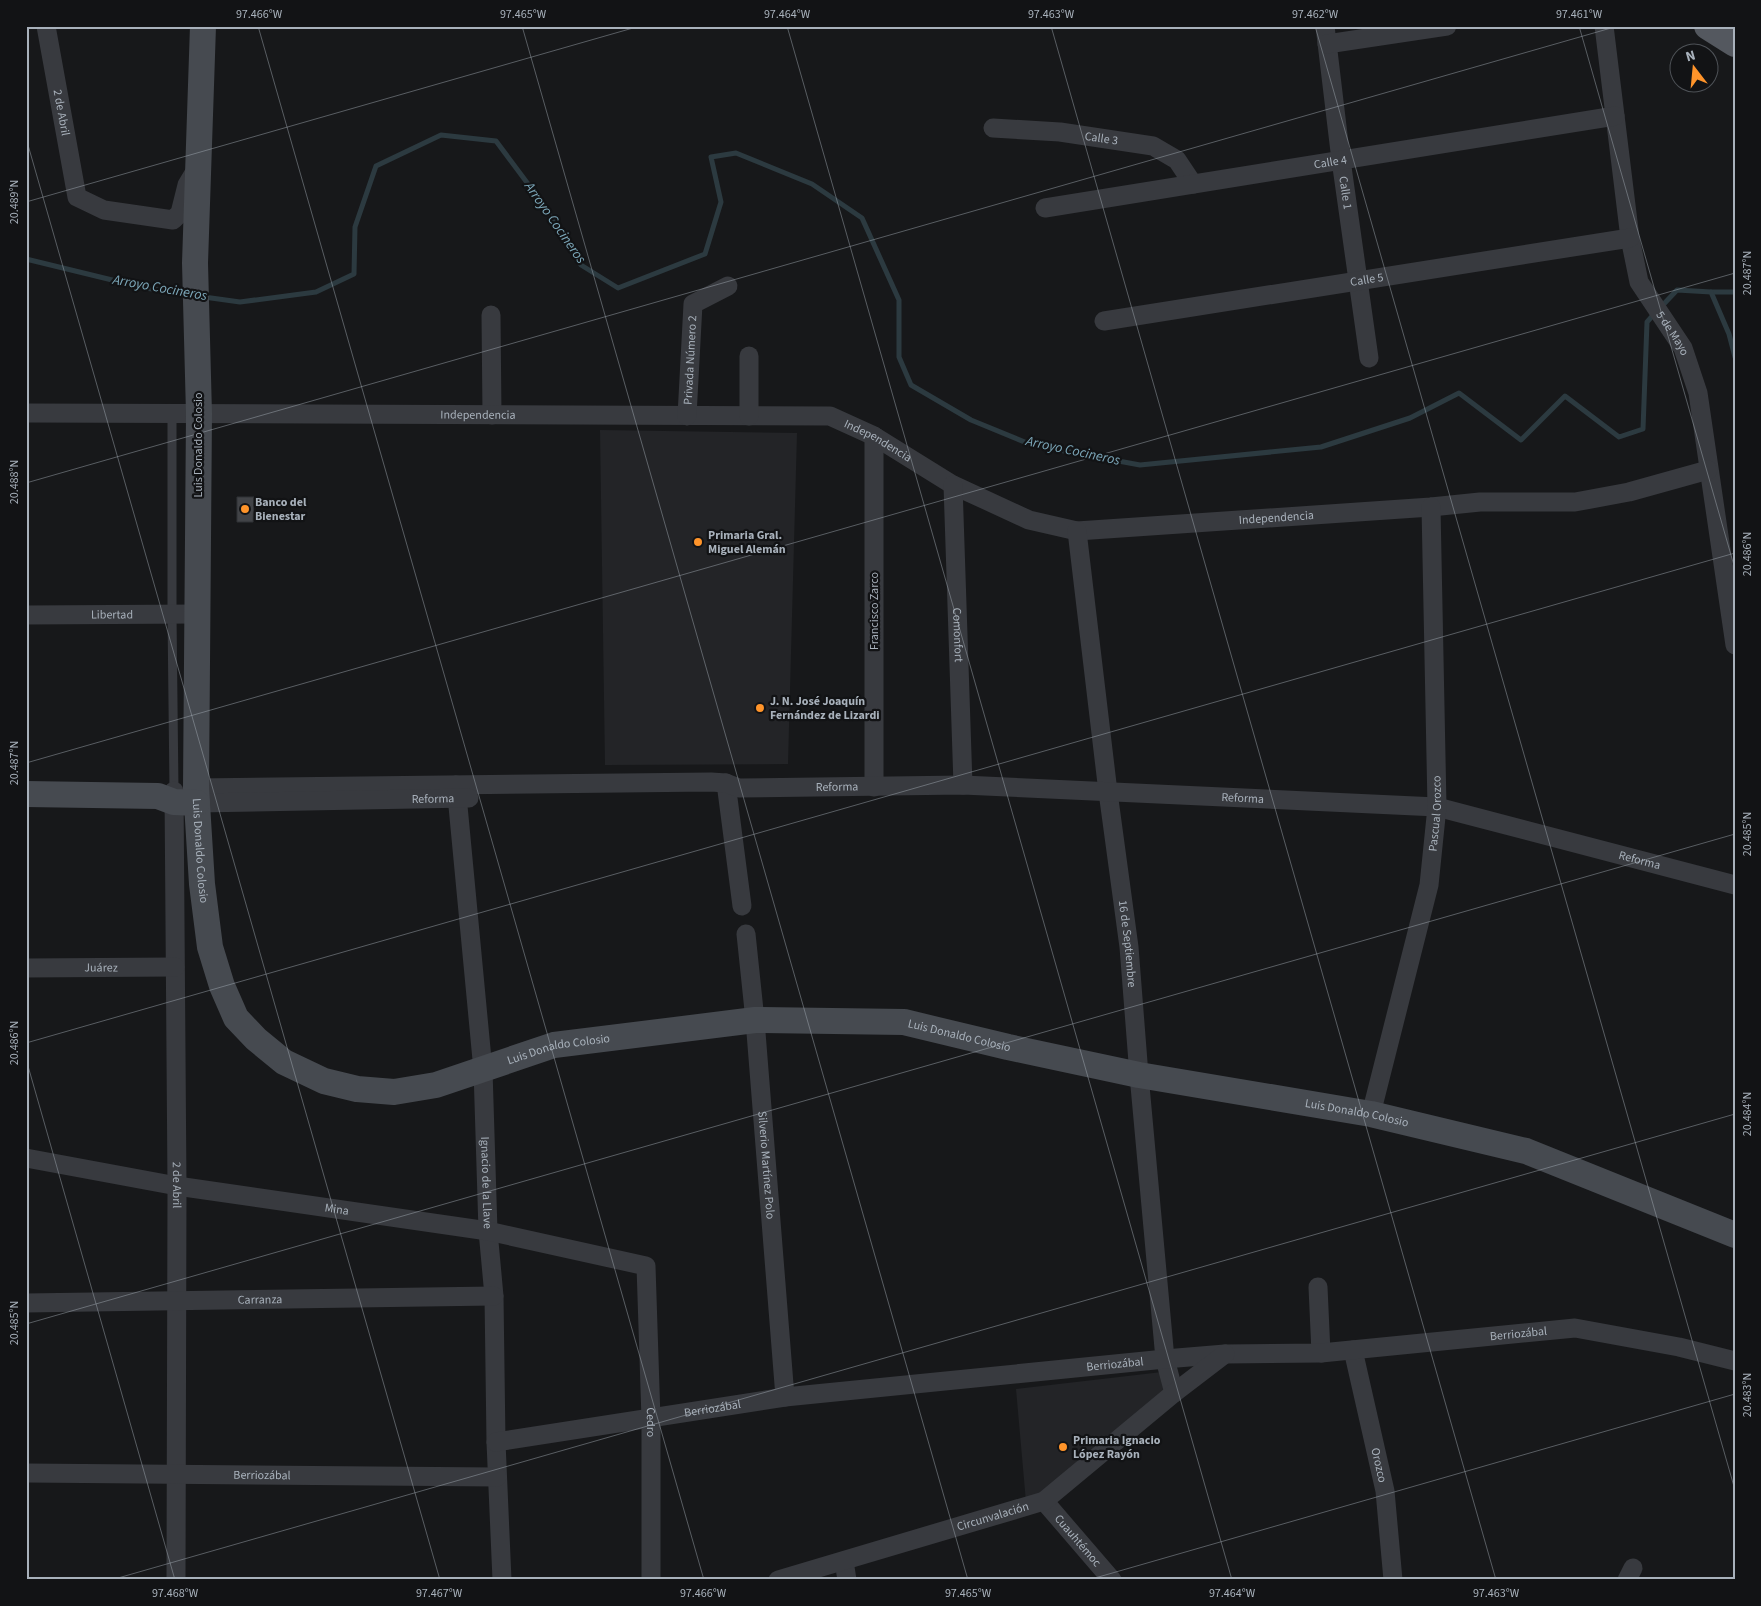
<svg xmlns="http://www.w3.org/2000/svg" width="1761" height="1606" font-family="'Source Sans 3',sans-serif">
<rect width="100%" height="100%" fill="#17181a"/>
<!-- built -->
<g fill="#232427">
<path d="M 600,430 L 797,433 L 788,764 L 605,765 Z"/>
<path d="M 1162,1372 L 1165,1397 L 1044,1497 L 1026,1502 L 1016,1389 Z"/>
</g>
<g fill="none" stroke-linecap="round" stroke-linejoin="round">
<!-- stream -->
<g stroke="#2c3a40" stroke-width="5">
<path d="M 26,259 L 145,288 L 188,294"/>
<path d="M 1711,292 L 1735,292"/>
<path d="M 204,297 L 240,302 L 316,292 L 354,274 L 355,227 L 376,166 L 441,135 L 496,141 L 543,204 L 581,265 L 618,288 L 705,254 L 721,202 L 711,157 L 736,153 L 812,184 L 862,218 L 899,300 L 899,357 L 911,385 L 971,420 L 1032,445 L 1140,465 L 1321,447 L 1410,418 L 1459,393 L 1521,440 L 1565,396 L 1619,437 L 1643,429 L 1647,322 L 1655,313"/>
<path d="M 1661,307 L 1677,290 L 1711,292 L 1729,334 L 1735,357"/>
</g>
</g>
<!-- building -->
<path fill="#414347" stroke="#313236" d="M 237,497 L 254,497 L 253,522 L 237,522 Z"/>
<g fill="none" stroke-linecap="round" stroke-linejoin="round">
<!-- lane -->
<path stroke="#383a3f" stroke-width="9" d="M 172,414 L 172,615 L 174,790"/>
<!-- street -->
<g stroke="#383a3f" stroke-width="19">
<path id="s1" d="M 46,26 L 77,197 L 104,210 L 173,220 L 180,213 L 187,185 L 196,170"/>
<path id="s2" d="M 1325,26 L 1341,160 L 1369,358"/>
<path id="s3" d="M 1604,26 L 1630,238 L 1639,282 L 1683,348 L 1698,393 L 1735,645"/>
<path d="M 1327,44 L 1447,26"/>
<path id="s4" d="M 993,128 L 1060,132 L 1153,146 L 1177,160 L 1193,184"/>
<path id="s5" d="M 1045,208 L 1615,116"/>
<path d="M 491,315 L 492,415"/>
<path id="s6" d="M 1104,321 L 1630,238"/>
<path id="s7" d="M 26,413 L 830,416 L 874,436 L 953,485 L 1029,520 L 1077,531 L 1431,507 L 1480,502 L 1575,502 L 1629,492 L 1708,470"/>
<path id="s8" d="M 687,416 L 693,304 L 728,286"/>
<path d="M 749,416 L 749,356"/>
<path d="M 874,436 L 874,787"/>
<path id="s9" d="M 953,485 L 963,785"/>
<path id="s10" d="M 1077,531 L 1108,792 L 1129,947 L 1139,1075 L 1165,1359 L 1174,1393"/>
<path id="s11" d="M 26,615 L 198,614"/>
<path d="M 726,783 L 742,906"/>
<path id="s12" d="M 456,785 L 483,1070 L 488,1231 L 494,1296 L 496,1442 L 502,1580"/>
<path id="s13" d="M 196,788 L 711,782 L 726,783 L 739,788 L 963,785 L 1437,807 L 1735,885"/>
<path id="s14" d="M 174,791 L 177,1186 L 176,1580"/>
<path id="s15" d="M 197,803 L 469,798"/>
<path id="s16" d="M 746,934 L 755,1020 L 785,1397"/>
<path id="s17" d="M 26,968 L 175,967"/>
<path id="s18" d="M 1371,1114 L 1429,885 L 1437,807 L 1431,507"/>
<path id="s19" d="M 26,1158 L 177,1186 L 488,1231 L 646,1266 L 651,1419 L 651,1580"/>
<path d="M 1318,1287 L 1321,1353"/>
<path id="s20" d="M 26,1303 L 494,1296"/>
<path id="s21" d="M 1353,1350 L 1385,1491 L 1393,1580"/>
<path id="s22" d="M 496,1442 L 785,1397 L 1165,1359 L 1225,1354 L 1321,1353 L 1575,1328 L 1679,1347 L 1735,1361"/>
<path id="s23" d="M 26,1473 L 497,1477"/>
<path id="s24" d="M 1044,1501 L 1112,1580"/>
<path d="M 844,1561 L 847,1580"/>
<path id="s25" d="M 778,1580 L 1044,1501 L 1174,1393 L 1225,1354"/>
<path d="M 1627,1580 L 1633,1568"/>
</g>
<!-- secondary -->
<g stroke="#464a50" stroke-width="26">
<path id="s26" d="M 203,26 L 195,263 L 199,414 L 196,788 L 202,884 L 210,947 L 222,986 L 236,1018 L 256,1039 L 284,1062 L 324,1081 L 357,1089 L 394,1092 L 436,1085 L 554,1045 L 755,1020 L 904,1022 L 1008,1047 L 1139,1075 L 1371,1114 L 1526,1151 L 1735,1235"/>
<path d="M 26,794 L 158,796 L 174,802 L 197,803"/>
</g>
<!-- primary -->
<path stroke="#54585f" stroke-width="28" d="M 1708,26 L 1735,43"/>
</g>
<!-- ticks -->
<path fill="none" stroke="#a8b1bb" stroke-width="1" stroke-opacity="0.45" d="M 258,26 L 704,1580M 522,26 L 968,1580M 787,26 L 1232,1580M 1051,26 L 1496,1580M 1315,26 L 1735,1490M 1579,26 L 1735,569M 26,138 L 440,1580M 26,202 L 640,26M 26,483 L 1618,26M 26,763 L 1735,273M 26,1043 L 1735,553M 26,1059 L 175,1580M 26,1324 L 1735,834M 111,1580 L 1735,1114M 1088,1580 L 1735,1394"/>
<!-- markers -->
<g fill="#ff942a" stroke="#121315" stroke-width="2">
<circle cx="245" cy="509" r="5"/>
<circle cx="698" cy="542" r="5"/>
<circle cx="760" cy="708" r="5"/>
<circle cx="1063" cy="1447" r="5"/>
</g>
<g text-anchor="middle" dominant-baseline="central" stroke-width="4.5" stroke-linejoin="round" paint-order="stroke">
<!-- street labels -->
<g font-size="12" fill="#a8b1bb" stroke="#121315">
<text stroke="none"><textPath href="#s1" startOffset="88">2 de Abril</textPath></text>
<text stroke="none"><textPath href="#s4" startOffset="109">Calle 3</textPath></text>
<text stroke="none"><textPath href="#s5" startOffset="289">Calle 4</textPath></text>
<text stroke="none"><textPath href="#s2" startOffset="168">Calle 1</textPath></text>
<text stroke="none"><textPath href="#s6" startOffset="266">Calle 5</textPath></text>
<text stroke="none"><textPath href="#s3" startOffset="320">5 de Mayo</textPath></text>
<text stroke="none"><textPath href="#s8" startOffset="56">Privada Número 2</textPath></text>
<text stroke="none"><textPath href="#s7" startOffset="452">Independencia</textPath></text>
<text stroke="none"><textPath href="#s7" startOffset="858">Independencia</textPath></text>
<text transform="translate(198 445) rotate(-90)">Luis Donaldo Colosio</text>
<text stroke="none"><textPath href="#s7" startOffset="1278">Independencia</textPath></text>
<text transform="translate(874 611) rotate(-90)">Francisco Zarco</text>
<text stroke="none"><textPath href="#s11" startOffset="86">Libertad</textPath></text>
<text stroke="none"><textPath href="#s9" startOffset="150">Comonfort</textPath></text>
<text stroke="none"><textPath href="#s13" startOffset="642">Reforma</textPath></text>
<text stroke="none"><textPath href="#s13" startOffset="1048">Reforma</textPath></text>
<text stroke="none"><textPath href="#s15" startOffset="236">Reforma</textPath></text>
<text stroke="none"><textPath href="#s18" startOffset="308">Pascual Orozco</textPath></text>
<text stroke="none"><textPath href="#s26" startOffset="825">Luis Donaldo Colosio</textPath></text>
<text stroke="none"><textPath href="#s13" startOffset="1452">Reforma</textPath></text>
<text stroke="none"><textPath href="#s10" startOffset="416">16 de Septiembre</textPath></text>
<text stroke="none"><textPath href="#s17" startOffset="75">Juárez</textPath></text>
<text stroke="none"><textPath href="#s26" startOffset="1754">Luis Donaldo Colosio</textPath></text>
<text stroke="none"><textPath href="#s26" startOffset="1349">Luis Donaldo Colosio</textPath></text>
<text stroke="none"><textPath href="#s26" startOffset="2159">Luis Donaldo Colosio</textPath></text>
<text stroke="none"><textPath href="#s16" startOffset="232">Silverio Martínez Polo</textPath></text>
<text stroke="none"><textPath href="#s12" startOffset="399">Ignacio de la Llave</textPath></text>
<text stroke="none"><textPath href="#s14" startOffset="394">2 de Abril</textPath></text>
<text stroke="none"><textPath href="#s19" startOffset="315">Mina</textPath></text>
<text stroke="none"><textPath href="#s20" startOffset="234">Carranza</textPath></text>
<text stroke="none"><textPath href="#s22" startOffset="1029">Berriozábal</textPath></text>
<text stroke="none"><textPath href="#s22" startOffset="624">Berriozábal</textPath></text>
<text stroke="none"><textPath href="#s22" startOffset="219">Berriozábal</textPath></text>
<text stroke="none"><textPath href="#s19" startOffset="786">Cedro</textPath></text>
<text stroke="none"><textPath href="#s21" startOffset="118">Orozco</textPath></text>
<text stroke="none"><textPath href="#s23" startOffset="236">Berriozábal</textPath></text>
<text stroke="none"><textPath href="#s25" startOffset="224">Circunvalación</textPath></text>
<text stroke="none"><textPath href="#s24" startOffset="52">Cuauhtémoc</textPath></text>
</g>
<!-- poi labels -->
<g font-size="12" font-weight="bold" fill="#a8b1bb" stroke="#121315" text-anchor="start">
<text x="255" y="502">Banco del<tspan x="255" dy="14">Bienestar</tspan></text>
<text x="708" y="535">Primaria Gral.<tspan x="708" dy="14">Miguel Alemán</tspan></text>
<text x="770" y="701">J. N. José Joaquín<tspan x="770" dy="14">Fernández de Lizardi</tspan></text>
<text x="1073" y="1440">Primaria Ignacio<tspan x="1073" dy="14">López Rayón</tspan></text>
</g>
<!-- water labels -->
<g font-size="14" font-style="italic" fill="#7ca7b9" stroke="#121315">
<text transform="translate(555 223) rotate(55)">Arroyo Cocineros</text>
<text transform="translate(160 288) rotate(10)">Arroyo Cocineros</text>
<text transform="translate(1073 451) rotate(12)">Arroyo Cocineros</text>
</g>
</g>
<!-- border -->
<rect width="1761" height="1606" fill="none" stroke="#121315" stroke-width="55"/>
<!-- north arrow -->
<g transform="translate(1694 68) rotate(344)"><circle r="24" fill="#121315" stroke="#4e5257"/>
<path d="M0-4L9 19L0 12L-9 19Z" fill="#ff942a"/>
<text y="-8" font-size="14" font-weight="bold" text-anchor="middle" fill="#a8b1bb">N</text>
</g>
<rect x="28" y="28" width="1706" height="1550" fill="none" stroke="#a8b1bb" stroke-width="2"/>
<g font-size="12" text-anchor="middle" fill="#a8b1bb">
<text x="259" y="18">97.466°W</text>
<text x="523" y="18">97.465°W</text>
<text x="787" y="18">97.464°W</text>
<text x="1051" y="18">97.463°W</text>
<text x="1315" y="18">97.462°W</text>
<text x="1579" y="18">97.461°W</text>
<text transform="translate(14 202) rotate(-90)" y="4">20.489°N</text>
<text transform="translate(1747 273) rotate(-90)" y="4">20.487°N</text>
<text transform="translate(14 482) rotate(-90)" y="4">20.488°N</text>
<text transform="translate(1747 554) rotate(-90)" y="4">20.486°N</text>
<text transform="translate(14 763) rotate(-90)" y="4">20.487°N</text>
<text transform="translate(1747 834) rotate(-90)" y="4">20.485°N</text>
<text transform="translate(14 1043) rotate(-90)" y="4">20.486°N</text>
<text transform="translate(1747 1114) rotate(-90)" y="4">20.484°N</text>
<text transform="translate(14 1323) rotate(-90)" y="4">20.485°N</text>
<text transform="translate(1747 1395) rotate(-90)" y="4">20.483°N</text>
<text x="175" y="1597">97.468°W</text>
<text x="439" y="1597">97.467°W</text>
<text x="703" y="1597">97.466°W</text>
<text x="968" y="1597">97.465°W</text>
<text x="1232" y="1597">97.464°W</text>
<text x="1496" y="1597">97.463°W</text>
</g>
</svg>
